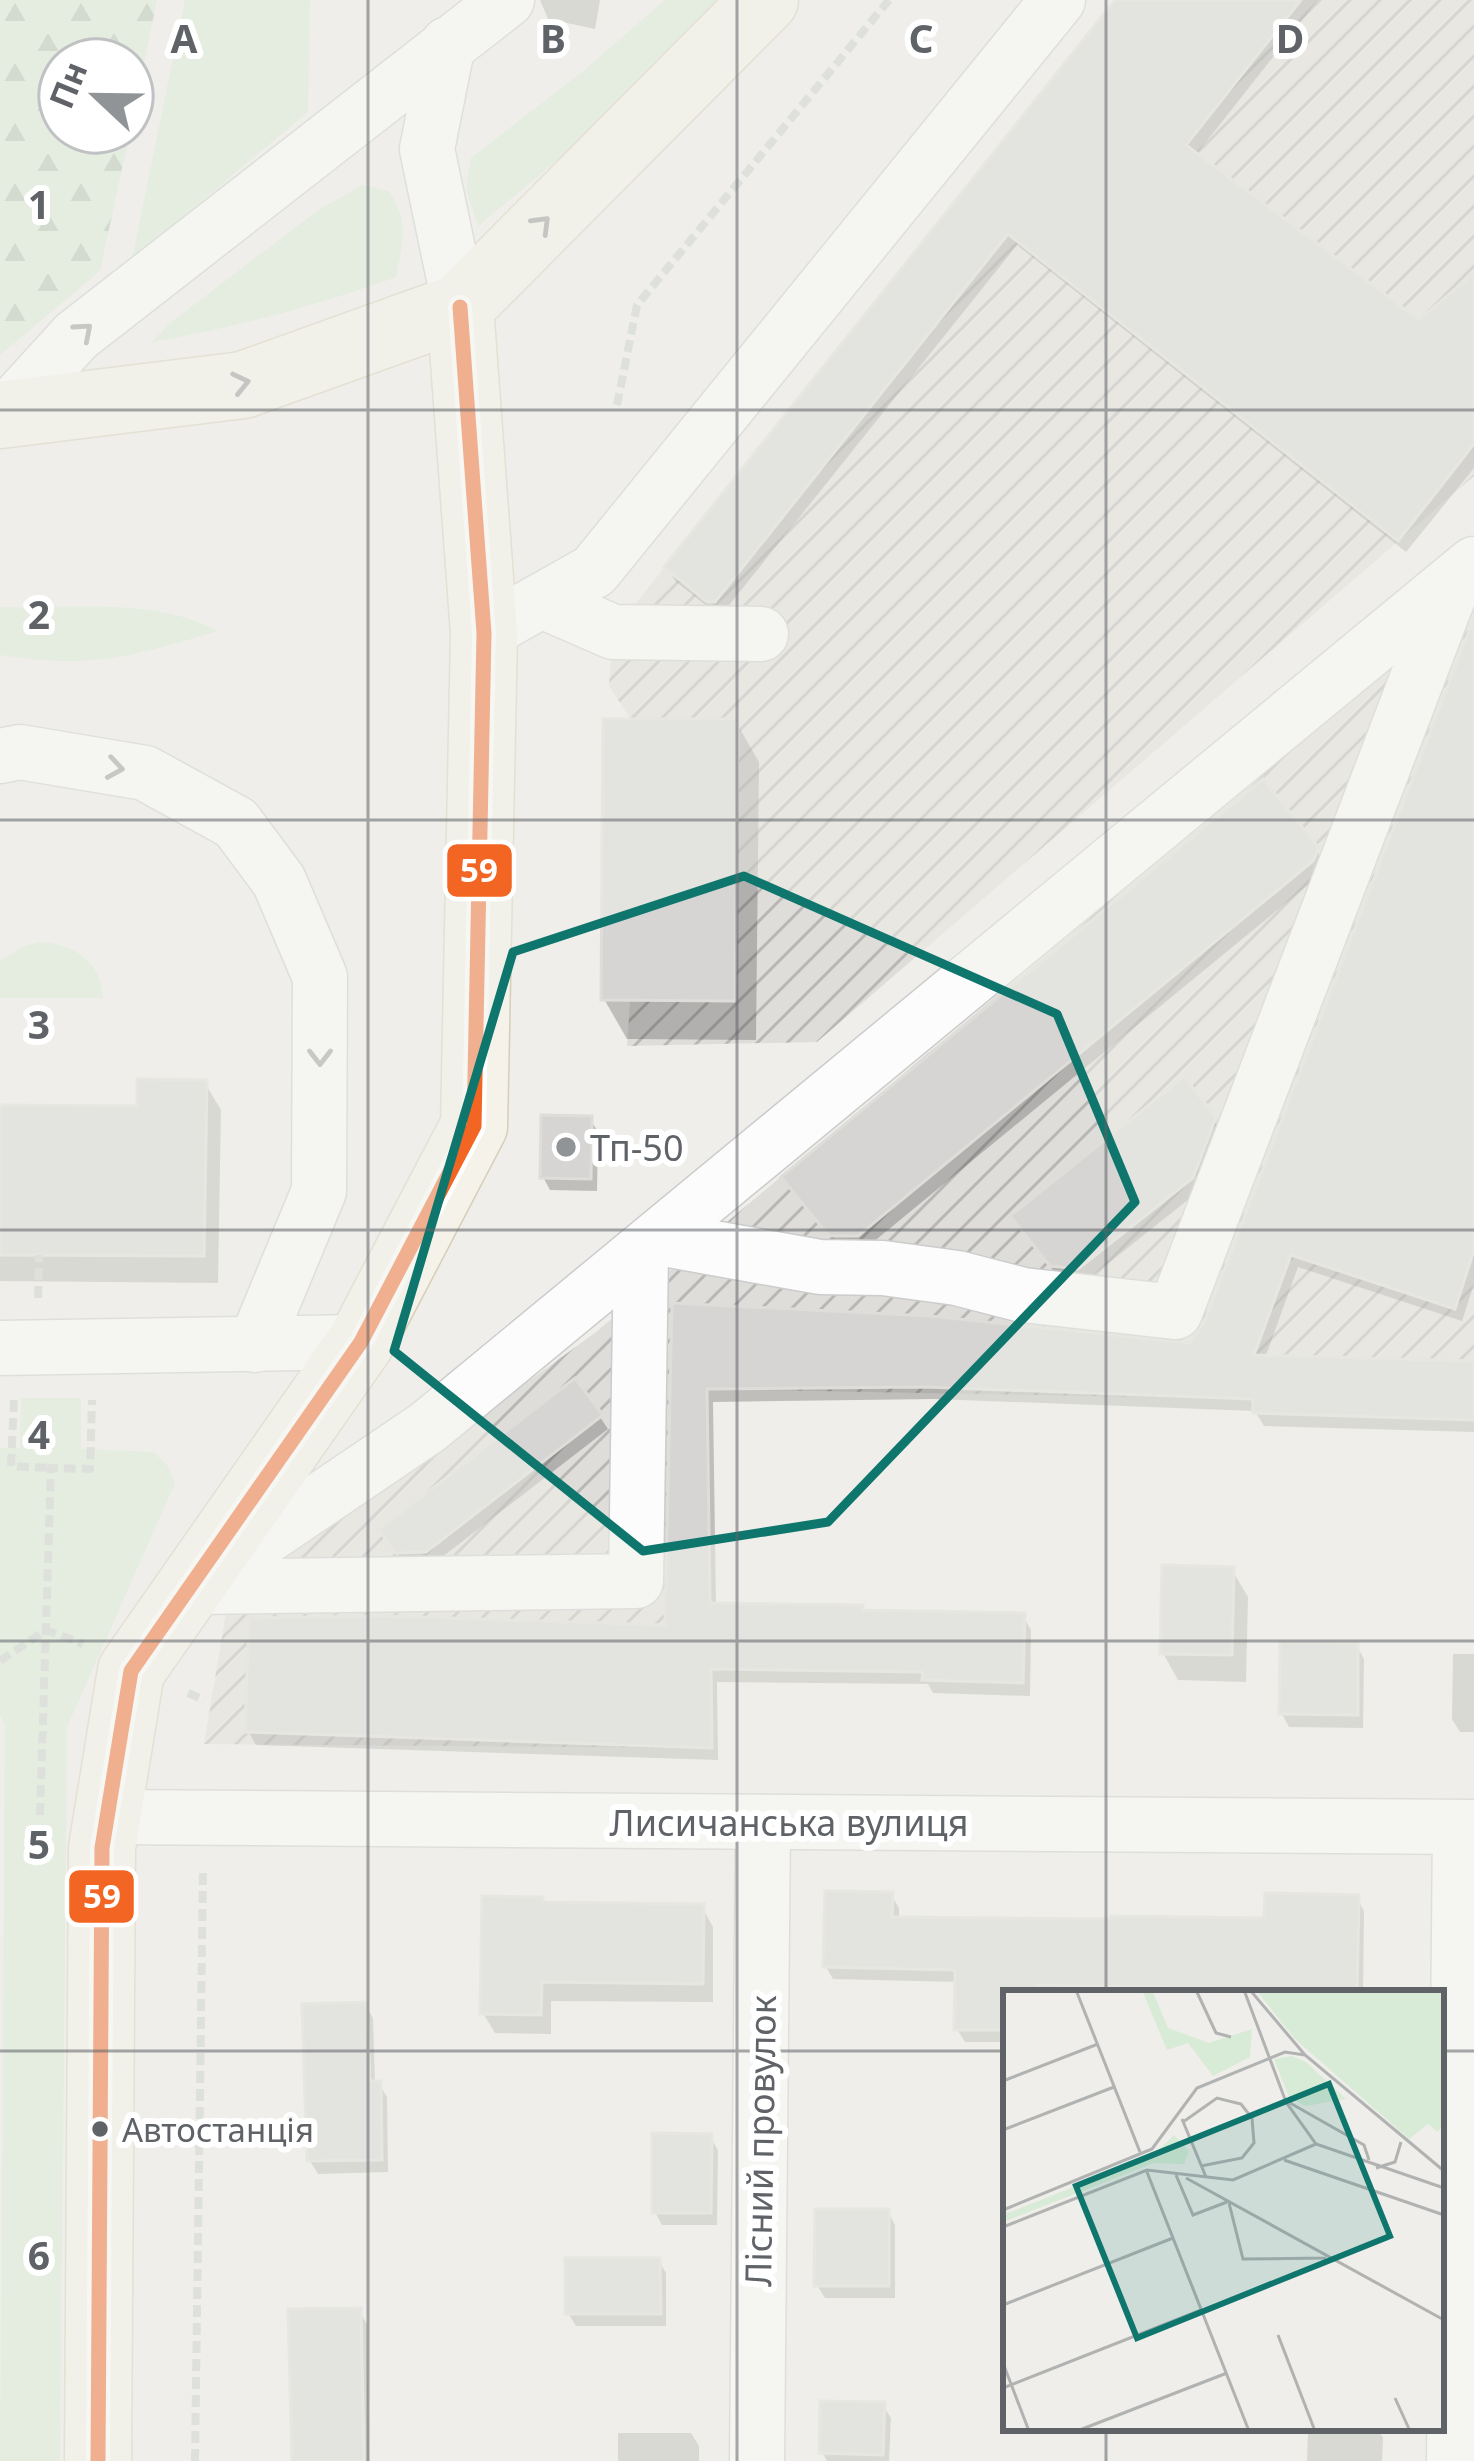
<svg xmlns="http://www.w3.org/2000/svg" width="1474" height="2461" font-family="'Noto Sans',sans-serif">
<defs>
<pattern id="industrial-furrows" width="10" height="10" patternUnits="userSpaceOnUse" patternTransform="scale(3)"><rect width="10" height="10" fill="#dfddda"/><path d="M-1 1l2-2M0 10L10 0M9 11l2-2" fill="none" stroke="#b8b7b5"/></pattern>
<pattern id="forest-firs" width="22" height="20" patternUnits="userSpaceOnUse" patternTransform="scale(3)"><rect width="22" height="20" fill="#d8ebd6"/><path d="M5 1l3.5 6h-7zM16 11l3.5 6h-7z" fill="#b2c2b1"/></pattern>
</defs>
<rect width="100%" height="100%" fill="#efeeea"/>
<!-- industrial -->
<g fill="url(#industrial-furrows)">
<path d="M 1117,0 L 1474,0 L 1474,476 L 817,1042 L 627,1046 L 630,1001 L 601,1000 L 603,719 L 630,718 L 609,686 L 613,632 Z"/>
<path d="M 1474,595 L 1474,1419 L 1253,1413 L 1252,1399 L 708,1389 L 712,1748 L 204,1744 L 228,1601 L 596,1332 Z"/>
</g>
<!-- green -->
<g fill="#d8ebd6">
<path d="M 185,0 L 310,0 L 308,112 L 132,259 Z"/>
<path d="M 665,0 L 728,0 L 614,113 L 478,226 L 466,189 L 471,158 L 582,72 Z"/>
<path d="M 362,185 L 389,191 C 409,221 403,243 396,277 C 316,306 236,327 152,342 L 170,323 L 317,211 Z"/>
<path d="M 0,607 C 69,609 156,597 218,631 C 132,656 91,670 0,655 Z"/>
<path d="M 41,942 C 76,945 101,962 103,998 L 0,998 L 0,961 L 23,946 Z"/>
<path d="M 21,1398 L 81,1398 L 81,1449 L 153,1452 L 167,1465 L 175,1483 L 67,1727 L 60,2461 L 0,2461 L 5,1726 L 0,1714 L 0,1448 L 20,1448 Z"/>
</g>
<!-- forest -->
<path fill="url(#forest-firs)" d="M 0,0 L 157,0 L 132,121 L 132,60 L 60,60 L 60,132 L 130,132 L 100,271 L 0,355 Z"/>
<!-- shadow -->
<g fill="#0003">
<path d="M 540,0 L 600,0 L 595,29 L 548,19 Z"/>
<path d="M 1120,0 L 1318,0 L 1195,156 L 1419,324 L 1474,277 L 1474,468 L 1406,552 L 1017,245 L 722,614 L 717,614 L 675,581 L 668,568 Z"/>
<path d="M 1474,626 L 1474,1284 L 1462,1321 L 1298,1267 L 1265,1358 L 1474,1364 L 1474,1432 L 1264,1426 L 1255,1411 L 934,1399 L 713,1402 L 716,1606 L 1023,1616 L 1031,1630 L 1030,1696 L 933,1693 L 928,1684 L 717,1682 L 718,1760 L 256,1745 L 248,1731 L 668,1628 L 675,1306 L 1191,1346 L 1207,1325 Z"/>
<path d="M 736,722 L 759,762 L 756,1040 L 627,1039 L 604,999 Z"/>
<path d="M 1316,849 L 1324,863 L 1320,875 L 866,1248 L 839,1248 L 792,1190 L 784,1178 Z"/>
<path d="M 205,1083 L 221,1110 L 218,1283 L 0,1281 L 0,1108 L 140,1109 Z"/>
<path d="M 590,1119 L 598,1132 L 597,1191 L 550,1190 L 543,1177 Z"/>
<path d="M 1213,1119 L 1221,1133 L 1199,1191 L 1086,1281 L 1060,1279 L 1022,1230 Z"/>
<path d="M 600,1417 L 608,1429 L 433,1564 L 406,1565 L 390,1544 Z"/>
<path d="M 1232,1570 L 1248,1597 L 1246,1682 L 1178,1680 L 1163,1653 Z"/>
<path d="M 1357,1646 L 1364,1659 L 1363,1728 L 1289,1727 L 1282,1714 Z"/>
<path d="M 1453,1654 L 1474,1654 L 1474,1732 L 1460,1732 L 1452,1719 Z"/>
<path d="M 891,1895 L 899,1908 L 899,1920 L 1267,1921 L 1357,1898 L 1364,1911 L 1363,1993 L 1006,1993 L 1006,2042 L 965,2042 L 957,2029 L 958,1982 L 833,1979 L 826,1967 Z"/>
<path d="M 545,1905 L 702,1907 L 713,1927 L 713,2002 L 551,2001 L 551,2034 L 495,2033 L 483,2013 Z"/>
<path d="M 365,2005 L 373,2018 L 375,2084 L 379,2084 L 387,2097 L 388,2172 L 318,2174 L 310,2161 Z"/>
<path d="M 710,2137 L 718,2150 L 717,2225 L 662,2225 L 655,2212 Z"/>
<path d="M 888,2212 L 895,2225 L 895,2298 L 825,2298 L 817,2285 Z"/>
<path d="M 659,2261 L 666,2273 L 666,2326 L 576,2326 L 568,2313 Z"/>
<path d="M 359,2311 L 367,2324 L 369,2461 L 295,2461 Z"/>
<path d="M 883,2405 L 891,2418 L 889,2461 L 827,2461 L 822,2452 Z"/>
<path d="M 1308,2428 L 1377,2428 L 1383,2438 L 1382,2461 L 1307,2461 Z"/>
<path d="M 618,2433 L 691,2433 L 699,2446 L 699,2461 L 618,2461 Z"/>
</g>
<!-- building -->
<g fill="#d6d5d3" stroke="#deddd9" stroke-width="3">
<path d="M 1115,0 L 1301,0 L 1186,145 L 1419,320 L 1474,273 L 1474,444 L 1398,541 L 1008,234 L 715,602 L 707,602 L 664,567 Z"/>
<path d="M 1474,618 L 1474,1250 L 1455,1309 L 1291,1255 L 1254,1355 L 1474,1361 L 1474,1420 L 1253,1413 L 1253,1399 L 925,1387 L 707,1389 L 710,1603 L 863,1605 L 863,1610 L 1025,1613 L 1023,1683 L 922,1680 L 923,1672 L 711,1669 L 712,1748 L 245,1732 L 249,1618 L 382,1616 L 665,1625 L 672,1303 L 930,1316 L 1190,1343 L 1204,1323 Z"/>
<path d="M 603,719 L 738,719 L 735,1001 L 601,1000 Z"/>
<path d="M 1263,779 L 1319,848 L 1313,861 L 858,1236 L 829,1236 L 781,1177 Z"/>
<path d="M 1184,1077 L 1216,1117 L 1193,1178 L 1078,1269 L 1050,1266 L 1010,1216 Z"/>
<path d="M 137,1079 L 207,1080 L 204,1256 L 0,1255 L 0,1105 L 137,1106 Z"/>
<path d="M 541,1115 L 592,1116 L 591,1179 L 540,1178 Z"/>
<path d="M 575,1378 L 603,1415 L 426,1552 L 396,1553 L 379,1530 Z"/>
<path d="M 1162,1565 L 1234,1567 L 1232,1655 L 1160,1654 Z"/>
<path d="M 1280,1642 L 1358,1643 L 1358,1715 L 1279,1714 Z"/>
<path d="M 825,1891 L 893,1892 L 892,1917 L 1111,1919 L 1111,1916 L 1264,1918 L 1265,1893 L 1359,1895 L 1357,1991 L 1037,1985 L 1037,1993 L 1006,1993 L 1006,2030 L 954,2030 L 955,1970 L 823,1967 Z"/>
<path d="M 482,1896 L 543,1897 L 543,1902 L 704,1904 L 703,1984 L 542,1982 L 541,2015 L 480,2014 Z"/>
<path d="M 367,2002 L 370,2081 L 381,2081 L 382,2160 L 307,2161 L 302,2004 Z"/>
<path d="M 652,2133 L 712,2134 L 711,2213 L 652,2213 Z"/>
<path d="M 815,2209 L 889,2209 L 889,2286 L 814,2286 Z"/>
<path d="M 565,2258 L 660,2258 L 661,2314 L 565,2314 Z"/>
<path d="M 361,2308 L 364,2461 L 292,2461 L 288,2309 Z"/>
<path d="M 820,2401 L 885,2402 L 883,2455 L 819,2453 Z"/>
</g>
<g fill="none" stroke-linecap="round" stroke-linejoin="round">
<defs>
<g id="minor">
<path d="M 448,44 L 427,149 L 460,307"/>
<path d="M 4,415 L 76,336 L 507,0"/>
<path d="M 542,601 L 613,632 L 761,634"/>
<path d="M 484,633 L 594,571 L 1058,0"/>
<path d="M 0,756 L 20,752 L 145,773 L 236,823 L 279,881 L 320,977 L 319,1191 L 255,1345"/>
<path d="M 658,1238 L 820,1267 L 883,1268 L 957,1278 L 1023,1295 L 1175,1312 L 1454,582"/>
<path d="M 641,1252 L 636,1581 L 192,1587 L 428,1427 L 1474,564"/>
<path d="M 0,1348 L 361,1342"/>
<path d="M 105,1817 L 1474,1827"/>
<path d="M 757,2461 L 763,1822"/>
<path d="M 1454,2461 L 1460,1827"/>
</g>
<g id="major">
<path d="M 0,415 L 243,385 L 460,307 L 765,0"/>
<path d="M 98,2461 L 102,1848 L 131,1671 L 361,1342 L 474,1126 L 484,633 L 460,307"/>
</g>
</defs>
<!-- minor casing -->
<use href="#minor" stroke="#cbcccc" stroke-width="57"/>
<!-- major casing -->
<use href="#major" stroke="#d7ceb8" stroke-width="69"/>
<!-- path -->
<g stroke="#cacfcc" stroke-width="8" stroke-dasharray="12 6" stroke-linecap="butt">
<path d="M 617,405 L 637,305 L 889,0"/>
<path d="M 38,1298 L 39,1255"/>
<path d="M 14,1400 L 11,1466 L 51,1468"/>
<path d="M 0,1661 L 46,1630 L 83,1644"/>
<path d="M 188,1693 L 205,1700"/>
<path d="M 40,1815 L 51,1468 L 90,1469 L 92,1400"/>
<path d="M 195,2461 L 203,1869"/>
</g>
<!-- minor -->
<use href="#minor" stroke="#fdfcfc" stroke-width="54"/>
<!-- major -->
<use href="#major" stroke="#f4f2e9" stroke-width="66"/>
<defs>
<path id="bus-1" d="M 98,2461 L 102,1848 L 131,1671 L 361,1342 L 474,1126 L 484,633 L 460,307"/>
</defs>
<!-- bus-1 casing -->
<use href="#bus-1" stroke="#fff" stroke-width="24"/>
<!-- bus-1 -->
<use href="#bus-1" stroke="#f26522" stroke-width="15"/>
</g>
<!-- one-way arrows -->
<defs><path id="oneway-chevron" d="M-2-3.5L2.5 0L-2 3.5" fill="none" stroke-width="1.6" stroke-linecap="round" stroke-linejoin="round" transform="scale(3)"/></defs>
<g stroke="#939595">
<use href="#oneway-chevron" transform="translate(542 224) rotate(-45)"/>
<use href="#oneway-chevron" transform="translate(241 383) rotate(-13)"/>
</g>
<g stroke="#96999c">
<use href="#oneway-chevron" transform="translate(84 331) rotate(-41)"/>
<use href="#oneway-chevron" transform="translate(115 768) rotate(9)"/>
<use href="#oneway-chevron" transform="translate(320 1057) rotate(90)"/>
</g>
<!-- marked area -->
<path d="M0 0H1474V2461H0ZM 744,876 L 1057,1014 L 1135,1202 L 828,1522 L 643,1551 L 394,1351 L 513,952 Z" fill="#efeeea" fill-opacity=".55" fill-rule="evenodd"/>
<path fill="none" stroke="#0f766e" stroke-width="9" stroke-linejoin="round" d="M 744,876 L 1057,1014 L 1135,1202 L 828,1522 L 643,1551 L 394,1351 L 513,952 Z"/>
<!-- grid -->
<path fill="none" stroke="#5f6368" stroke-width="3" stroke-opacity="0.55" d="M 368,0 L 368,2461M 737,0 L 737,2461M 1106,0 L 1106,1993M 0,410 L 1474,410M 0,820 L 1474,820M 0,1230 L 1474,1230M 0,1641 L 1474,1641M 0,2051 L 1006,2051M 1441,2051 L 1474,2051M 1106,2428 L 1106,2461"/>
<!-- markers -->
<circle fill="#919496" stroke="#fff" stroke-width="4.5" cx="566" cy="1147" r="12"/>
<circle fill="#5f6368" stroke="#fff" stroke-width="4.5" cx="100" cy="2129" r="10"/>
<g text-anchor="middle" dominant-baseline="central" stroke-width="12" stroke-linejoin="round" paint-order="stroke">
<!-- bus labels -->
<g font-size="33" fill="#5f6368" stroke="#fff" text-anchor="start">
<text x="122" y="2129">Автостанція</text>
</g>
<!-- poi labels -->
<g font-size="36" fill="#5f6368" stroke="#fff" text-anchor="start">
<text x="590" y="1147">Тп-50</text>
</g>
<!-- street labels -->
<g font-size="36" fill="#5f6368" stroke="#fff">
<text x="789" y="1822">Лисичанська вулиця</text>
<text transform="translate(760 2141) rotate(-89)">Лісний провулок</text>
</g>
</g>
<!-- overview -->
<g transform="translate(1003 1990)">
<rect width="441" height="441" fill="#efeeea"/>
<path d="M 171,145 L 186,161 L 181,174 L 151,173 L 0,232 L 0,225 L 149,166 Z" fill="#d8ebd6"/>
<path d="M 139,0 L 149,0 L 165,38 L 206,53 L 249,39 L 247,67 L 210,86 L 185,53 L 164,60 ZM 253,0 L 441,0 L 441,134 L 435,142 L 425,134 L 406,149 L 292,49 ZM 289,66 L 303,72 L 343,109 L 302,116 L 286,107 L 271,69 Z" fill="#d8ebd6"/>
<path fill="none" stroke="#b1b2b2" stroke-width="3" d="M 73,0 L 137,162M 193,0 L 213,43 L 228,47M 241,0 L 283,112 L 313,154 L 441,198M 247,0 L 302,65 L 441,181M 0,91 L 95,54M 287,113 L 361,155 L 366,170M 179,129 L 203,187M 180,132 L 214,108 L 238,114 L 249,128 L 251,153 L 239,168 L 198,176M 0,140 L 111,97M 281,170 L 441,225M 373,178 L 392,172 L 398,152M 144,182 L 246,441M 173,185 L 190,225 L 224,212M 183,188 L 441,330M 226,213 L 240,269 L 323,268M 0,220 L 149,159 L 194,98 L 282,62 L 302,65M 0,237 L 144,180 L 230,190 L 313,154M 0,315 L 170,248M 275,345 L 312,441M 0,373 L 26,441M 0,398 L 198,320M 392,408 L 407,441M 74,441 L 224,383"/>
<path fill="#0f766e" fill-opacity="0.15" stroke="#0f766e" stroke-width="6" d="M 326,94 L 387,246 L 134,348 L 73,196 Z"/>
<rect width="441" height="441" fill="none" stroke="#5f6368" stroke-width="6"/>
</g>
<g font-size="39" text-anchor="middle" font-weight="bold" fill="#5f6368" stroke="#fff" stroke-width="12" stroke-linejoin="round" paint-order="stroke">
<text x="184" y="53">A</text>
<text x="553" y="53">B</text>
<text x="921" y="53">C</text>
<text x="1290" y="53">D</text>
<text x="39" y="219">1</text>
<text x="39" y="629">2</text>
<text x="39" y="1039">3</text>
<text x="39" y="1449">4</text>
<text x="39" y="1859">5</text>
<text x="39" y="2270">6</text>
</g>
<g stroke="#fff" stroke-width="4.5">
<rect x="445" y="842" width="69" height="57" rx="12" fill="#f26522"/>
<rect x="67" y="1868" width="69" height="57" rx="12" fill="#f26522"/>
</g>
<g font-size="33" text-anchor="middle" font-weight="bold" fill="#fff">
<text x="479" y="882">59</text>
<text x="102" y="1908">59</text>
</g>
<!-- north arrow -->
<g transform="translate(96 96) rotate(292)"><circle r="57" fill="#ffffff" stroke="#bfc1c3" stroke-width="3"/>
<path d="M0-9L21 45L0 30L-21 45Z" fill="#919496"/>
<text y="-18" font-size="33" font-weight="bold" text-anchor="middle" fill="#5f6368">Пн</text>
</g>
</svg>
